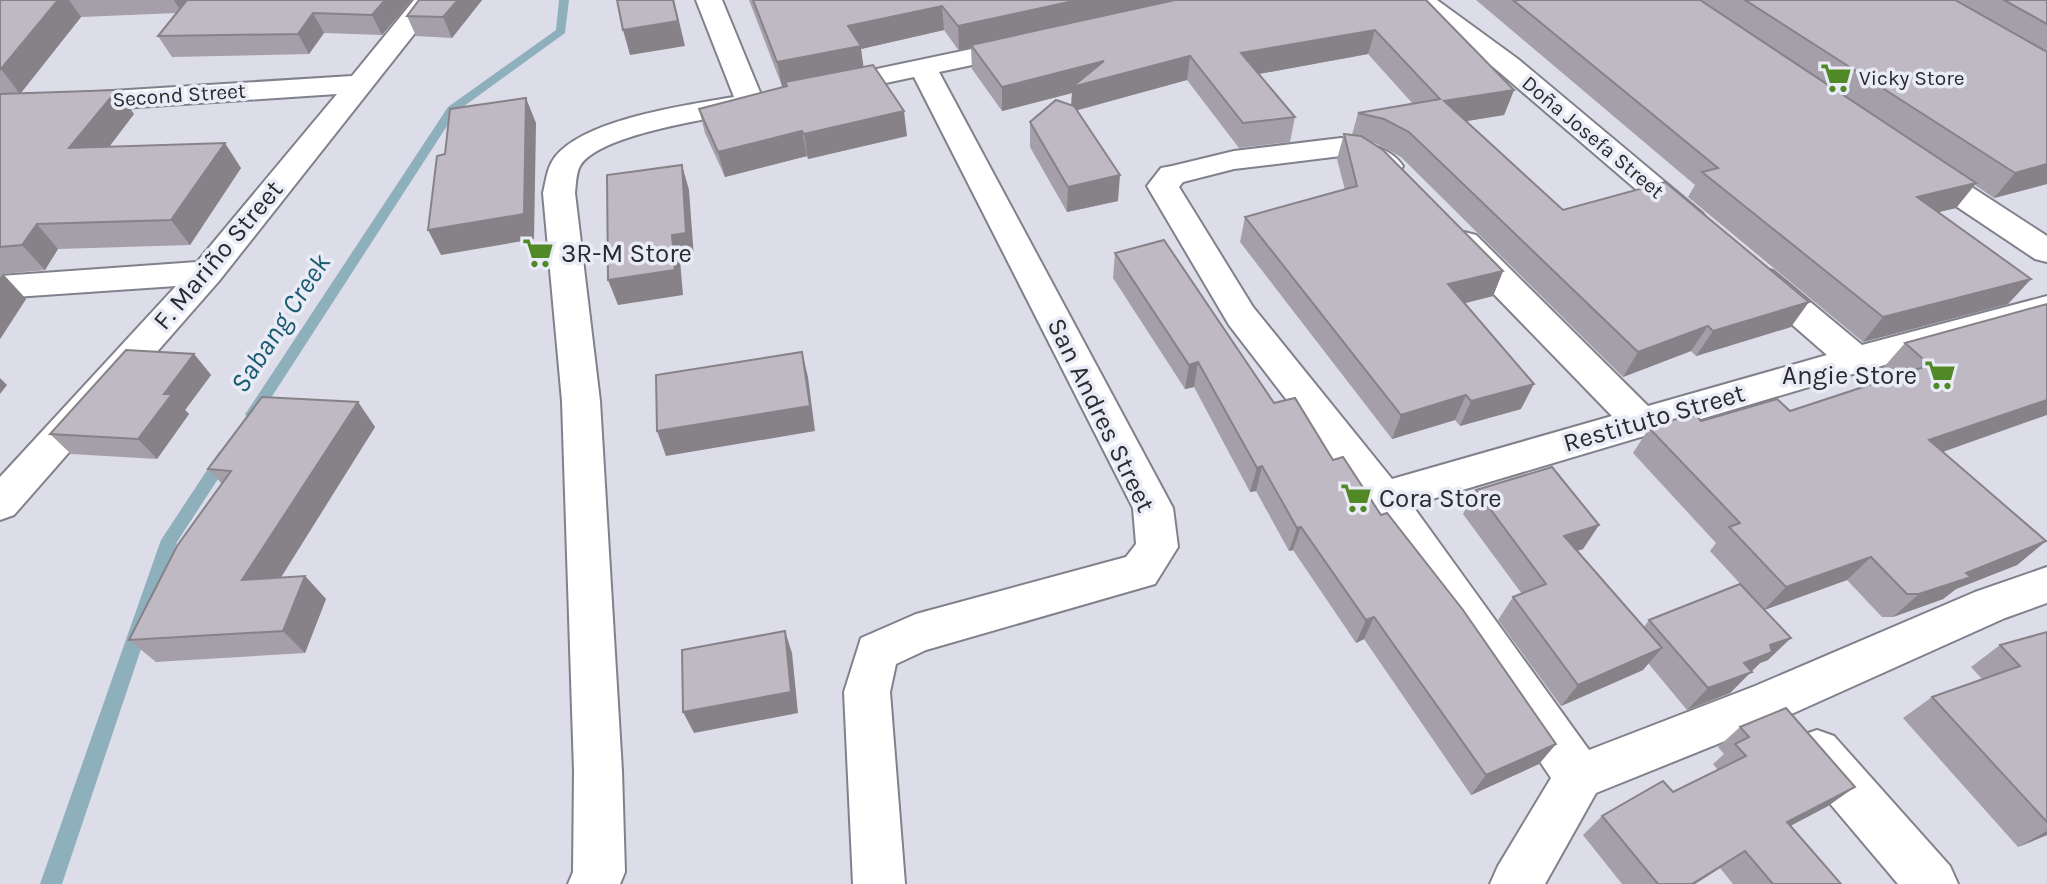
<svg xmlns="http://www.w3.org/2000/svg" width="2047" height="884" font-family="Karla,sans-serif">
<rect width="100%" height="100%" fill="#dcdde9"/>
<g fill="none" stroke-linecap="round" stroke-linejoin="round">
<!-- stream -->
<g fill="#8eb0bc" fill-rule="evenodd">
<path d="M 559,0 L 569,0 L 565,33 L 456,112 L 258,418 L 248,418 L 245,414 L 248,410 L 448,107 L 556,30 Z"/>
<path d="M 225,450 L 231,452 L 233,456 L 177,542 L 62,884 L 40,884 L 161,540 L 219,452 Z"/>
</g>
<defs>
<g id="street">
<path d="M 414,0 L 441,0 L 219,281 L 14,515 L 0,520 L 0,477 L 176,286 L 0,298 L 0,276 L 197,262 L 337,94 L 0,116 L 0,98 L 352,76 Z"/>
<path d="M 696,0 L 722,0 L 764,102 L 760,108 C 722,118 600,132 580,166 C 576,173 576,185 575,193 L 600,401 L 622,771 L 625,872 L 620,884 L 568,884 L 573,872 L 574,771 L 562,401 L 543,193 C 546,181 547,167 555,157 C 585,119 687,105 734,97 Z"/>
<path d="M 1408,0 L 1437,0 L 1518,59 L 1702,213 L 1707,220 L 1702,227 L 1691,230 L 1680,227 L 1498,71 Z"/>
<path d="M 1024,38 L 1034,40 L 1037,46 L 1034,52 L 939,72 L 1173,508 L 1178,547 L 1155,584 L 926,650 L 896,664 L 890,692 L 905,884 L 853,884 L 844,692 L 861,638 L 916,614 L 1126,557 L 1136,544 L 1133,508 L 914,77 L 829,95 L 819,93 L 815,87 L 819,81 L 829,79 Z"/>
<path d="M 1341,138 C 1363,143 1390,146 1403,166 L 1399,173 C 1377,178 1362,160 1341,156 L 1234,169 L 1183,182 L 1179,187 L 1253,307 L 1392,479 L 1612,416 L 1452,251 L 1448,243 L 1452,235 L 1464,232 L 1476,235 L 1648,406 L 1827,355 L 1749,287 L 1744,279 L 1749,271 L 1761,268 L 1773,271 L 1862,345 L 2047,296 L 2047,320 L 1856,373 L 1412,505 L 1589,750 L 1755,686 L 1975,592 L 2047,567 L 2047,603 L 2005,618 L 1787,716 L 1596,793 L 1545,884 L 1490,884 L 1498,866 L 1551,778 L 1370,508 L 1229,325 L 1147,186 L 1161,168 L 1172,166 L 1234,151 Z"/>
<path d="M 1922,160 L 1933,162 L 2047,236 L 2047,262 L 2035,259 L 1911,176 L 1907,169 L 1911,162 Z"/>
<path d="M 1817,730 L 1834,736 L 1950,866 L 1958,884 L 1898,884 L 1800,768 L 1793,752 L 1800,736 Z"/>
</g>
</defs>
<!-- street casing -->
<use href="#street" stroke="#80818c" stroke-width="4"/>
<!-- street -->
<use href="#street" fill="#fff" fill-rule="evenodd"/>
</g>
<!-- wall -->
<g fill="#a49fa8">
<path d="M 0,0 L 412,0 L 382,35 L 324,33 L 309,54 L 172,57 L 158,36 L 177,13 L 81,17 L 21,93 L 134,114 L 109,147 L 241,168 L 190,245 L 58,249 L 45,270 L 3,274 L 26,299 L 0,339 Z"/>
<path d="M 419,0 L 482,0 L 452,38 L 416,36 L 407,16 Z"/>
<path d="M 749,0 L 1426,0 L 1514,90 L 1504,115 L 1466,121 L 1563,210 L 1791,327 L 1696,356 L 1691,351 L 1623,377 L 1401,157 L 1377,144 L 1370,142 L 1503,271 L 1493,296 L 1464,303 L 1521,409 L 1460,426 L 1455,420 L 1392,439 L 1240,242 L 1245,217 L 1345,190 L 1337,159 L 1344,134 L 1352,135 L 1358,113 L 1413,104 L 1368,54 L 1259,74 L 1295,117 L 1290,142 L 1239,148 L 1187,80 L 1076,110 L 1118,201 L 1067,212 L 1030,147 L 1030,122 L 1071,105 L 1072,93 L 1002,111 L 972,69 L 971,48 L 959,51 L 944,30 L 861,49 L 863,67 L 907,136 L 808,159 L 807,156 L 725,177 L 705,133 L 699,109 L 786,86 L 782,86 Z"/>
<path d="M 1476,0 L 2047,0 L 2047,184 L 1994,198 L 1975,185 L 1956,208 L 1938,212 L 2031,279 L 2008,304 L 1863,342 L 1688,197 L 1695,185 Z"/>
<path d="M 1115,253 L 1333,460 L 1381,515 L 1556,744 L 1539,764 L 1471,795 L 1364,639 L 1356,643 L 1293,550 L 1289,551 L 1256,491 L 1250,492 L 1194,387 L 1185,389 L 1113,278 Z"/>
<path d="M 2047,304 L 1942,452 L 2046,541 L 2017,565 L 1956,589 L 1943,599 L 1893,617 L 1882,617 L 1847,580 L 1764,610 L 1768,660 L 1760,663 L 1730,693 L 1687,710 L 1648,663 L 1643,670 L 1561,706 L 1498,620 L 1513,597 L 1522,594 L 1463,514 L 1476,490 L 1599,525 L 1583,549 L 1576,551 L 1644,627 L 1649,620 L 1757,602 L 1710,551 L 1716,543 L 1633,453 L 1649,428 L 1701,421 L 1790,411 L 1893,377 L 1883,368 L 1905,343 Z"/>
<path d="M 194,354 L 211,375 L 185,410 L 189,414 L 157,459 L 71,454 L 50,434 Z"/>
<path d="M 358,402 L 375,427 L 280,578 L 305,576 L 326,599 L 305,653 L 156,662 L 129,640 L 222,484 L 208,469 Z"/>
<path d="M 2047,632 L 2047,835 L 2018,847 L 1903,718 L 1932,697 L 1982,679 L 1971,667 L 2000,645 Z"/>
<path d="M 1740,727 L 1828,806 L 1790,826 L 1841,884 L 1733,884 L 1720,868 L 1695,884 L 1622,884 L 1583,835 L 1602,816 L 1673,792 L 1718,770 L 1713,764 L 1724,754 L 1718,747 Z"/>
</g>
<!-- shaded-wall -->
<g fill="#868288">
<path d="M 58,0 L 69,0 L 81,17 L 20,94 L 1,69 Z"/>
<path d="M 174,0 L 191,0 L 182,13 Z"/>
<path d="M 385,0 L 412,0 L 382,35 L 372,15 Z"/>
<path d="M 458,0 L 482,0 L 452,38 L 443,17 Z"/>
<path d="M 674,0 L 685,46 L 630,55 L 623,30 Z"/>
<path d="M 1078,0 L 1185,0 L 971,45 L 971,48 L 959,51 L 958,26 Z"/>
<path d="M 942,6 L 944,30 L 861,49 L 864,70 L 785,82 L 786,85 L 782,86 L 777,62 L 848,26 Z"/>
<path d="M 313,13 L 324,33 L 309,54 L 298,34 Z"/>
<path d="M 1375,30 L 1368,54 L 1237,78 L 1241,53 Z"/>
<path d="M 1190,56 L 1187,80 L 1071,112 L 1072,93 L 1002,111 L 1002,87 L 1104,61 Z"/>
<path d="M 117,90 L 134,114 L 89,173 L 69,148 Z"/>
<path d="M 1514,90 L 1504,115 L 1436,126 L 1444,101 Z"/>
<path d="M 526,98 L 536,123 L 534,239 L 441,255 L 428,230 Z"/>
<path d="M 904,111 L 907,136 L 808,159 L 804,134 Z"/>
<path d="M 802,131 L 807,156 L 725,177 L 718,152 Z"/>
<path d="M 225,143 L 241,168 L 190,245 L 171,220 Z"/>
<path d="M 2047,164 L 2047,184 L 1994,198 L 2015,173 Z"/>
<path d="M 682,165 L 689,190 L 694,258 L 680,260 L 683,295 L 618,305 L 608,280 L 672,235 Z"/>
<path d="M 1120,175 L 1118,201 L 1067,212 L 1068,187 Z"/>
<path d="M 1976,183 L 1956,208 L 1898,222 L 1917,197 Z"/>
<path d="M 37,224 L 58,249 L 45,270 L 22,245 Z"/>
<path d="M 1503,271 L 1493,296 L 1438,310 L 1448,284 Z"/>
<path d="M 3,274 L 26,299 L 0,339 L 0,278 Z"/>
<path d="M 2031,279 L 2008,304 L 1863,342 L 1883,317 Z"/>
<path d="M 1809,302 L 1791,327 L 1696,356 L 1713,331 Z"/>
<path d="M 1708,326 L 1691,351 L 1623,377 L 1638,352 Z"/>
<path d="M 802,352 L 808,377 L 815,431 L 666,456 L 657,431 Z"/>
<path d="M 194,354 L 211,375 L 185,410 L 189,414 L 157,459 L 138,439 L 164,394 Z"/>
<path d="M 1198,362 L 1194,387 L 1185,389 L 1189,365 Z"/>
<path d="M 0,378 L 7,385 L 0,394 Z"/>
<path d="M 1534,384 L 1521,409 L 1460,426 L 1471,401 Z"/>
<path d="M 1466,395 L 1455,420 L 1392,439 L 1401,415 Z"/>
<path d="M 2047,400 L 2047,415 L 1906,465 L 1929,440 Z"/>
<path d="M 358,402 L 375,427 L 265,603 L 242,580 Z"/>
<path d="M 1262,466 L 1256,491 L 1250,492 L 1257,468 Z"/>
<path d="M 1599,525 L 1583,549 L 1549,560 L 1564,536 Z"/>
<path d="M 1301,527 L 1293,550 L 1289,551 L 1297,528 Z"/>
<path d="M 2046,541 L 2017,565 L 1956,589 L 1943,599 L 1893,617 L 1919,594 L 1966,573 Z"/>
<path d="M 1871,557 L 1847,580 L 1764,610 L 1786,587 Z"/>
<path d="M 305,576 L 326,599 L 305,653 L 283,631 Z"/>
<path d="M 1374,617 L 1364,639 L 1356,643 L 1366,620 Z"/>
<path d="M 785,631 L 792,653 L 798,713 L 694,733 L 683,712 Z"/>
<path d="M 1791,638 L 1768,660 L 1760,663 L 1730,693 L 1687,710 L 1708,688 L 1770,645 Z"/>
<path d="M 1662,648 L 1643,670 L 1561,706 L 1578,685 Z"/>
<path d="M 1556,744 L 1539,764 L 1471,795 L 1486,775 Z"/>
<path d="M 1855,787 L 1828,806 L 1762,841 L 1787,822 Z"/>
<path d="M 2047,831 L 2047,835 L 2018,847 Z"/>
<path d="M 1745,851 L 1720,868 L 1695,884 L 1692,884 Z"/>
</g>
<!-- building -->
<g fill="#bfb9c3" stroke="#868288" stroke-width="2">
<path d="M 0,0 L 58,0 L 0,70 Z"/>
<path d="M 187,0 L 385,0 L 372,15 L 313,13 L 298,34 L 158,36 Z"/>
<path d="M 419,0 L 458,0 L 443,17 L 407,16 Z"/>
<path d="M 617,0 L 673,0 L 678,21 L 623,30 Z"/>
<path d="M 753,0 L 1078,0 L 958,26 L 942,6 L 848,26 L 861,46 L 777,62 Z"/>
<path d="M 1175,0 L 1426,0 L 1514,90 L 1444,101 L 1563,210 L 1665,182 L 1809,302 L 1713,331 L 1708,326 L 1638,352 L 1409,132 L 1384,119 L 1358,113 L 1440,99 L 1375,30 L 1241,53 L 1295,117 L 1243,123 L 1190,56 L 1072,87 L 1104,61 L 1002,87 L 971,45 Z"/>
<path d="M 1513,0 L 1700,0 L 1976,183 L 1917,197 L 2031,279 L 1883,317 L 1702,172 L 1718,168 Z"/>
<path d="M 1745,0 L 1955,0 L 2047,52 L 2047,164 L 2015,173 Z"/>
<path d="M 2004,0 L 2047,0 L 2047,24 Z"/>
<path d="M 873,65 L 904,111 L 804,134 L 802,131 L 718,152 L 699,109 L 787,86 L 785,82 Z"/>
<path d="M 117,90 L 69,148 L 225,143 L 171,220 L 37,224 L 22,245 L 0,247 L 0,94 Z"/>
<path d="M 526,98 L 524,214 L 428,230 L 437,156 L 445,154 L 450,109 Z"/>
<path d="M 1056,100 L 1074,106 L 1120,175 L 1068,187 L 1030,122 Z"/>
<path d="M 1344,134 L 1361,136 L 1383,150 L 1503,271 L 1448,284 L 1534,384 L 1471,401 L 1466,395 L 1401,415 L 1245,217 L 1357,186 Z"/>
<path d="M 682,165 L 686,233 L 672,235 L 675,270 L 608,280 L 607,175 Z"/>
<path d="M 1164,240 L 1274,403 L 1295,398 L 1333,460 L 1343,457 L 1381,515 L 1387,513 L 1463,610 L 1556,744 L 1486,775 L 1374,617 L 1366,620 L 1301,527 L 1297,528 L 1262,466 L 1257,468 L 1198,362 L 1189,365 L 1115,253 Z"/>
<path d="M 2047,304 L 2047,400 L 1929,440 L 2046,541 L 1966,573 L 1971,577 L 1919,594 L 1907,594 L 1871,557 L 1786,587 L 1729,527 L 1740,523 L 1649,428 L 1685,416 L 1697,416 L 1701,421 L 1777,399 L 1790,411 L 1930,365 L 1905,343 Z"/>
<path d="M 126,350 L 194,354 L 164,394 L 172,394 L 138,439 L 50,434 Z"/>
<path d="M 802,352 L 810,406 L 657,431 L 656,375 Z"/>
<path d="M 262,397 L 358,402 L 242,580 L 305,576 L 283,631 L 129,640 L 177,546 L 231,471 L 208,469 Z"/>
<path d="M 1552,467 L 1599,525 L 1564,536 L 1662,648 L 1578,685 L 1513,597 L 1546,584 L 1476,490 Z"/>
<path d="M 1740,584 L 1791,638 L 1770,645 L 1772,652 L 1744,663 L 1752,672 L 1708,688 L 1649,620 Z"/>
<path d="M 785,631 L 791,692 L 683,712 L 682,650 Z"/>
<path d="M 2047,632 L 2047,822 L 1932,697 L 2020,666 L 2000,645 Z"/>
<path d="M 1786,708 L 1855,787 L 1787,822 L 1841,884 L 1773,884 L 1745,851 L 1692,884 L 1658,884 L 1602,816 L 1663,781 L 1673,792 L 1746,756 L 1735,744 L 1749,737 L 1740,727 Z"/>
</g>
<!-- icons -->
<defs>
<symbol id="supermarket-bare" viewBox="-9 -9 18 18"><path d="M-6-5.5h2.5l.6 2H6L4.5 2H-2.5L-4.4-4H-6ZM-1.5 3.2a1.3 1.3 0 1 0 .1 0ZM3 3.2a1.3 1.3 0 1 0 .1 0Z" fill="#508926" stroke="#e9ebf6" stroke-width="2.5" paint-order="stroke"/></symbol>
</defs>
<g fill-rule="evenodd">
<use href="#supermarket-bare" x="1814" y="56" width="44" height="44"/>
<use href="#supermarket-bare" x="516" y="231" width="44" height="44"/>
<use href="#supermarket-bare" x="1918" y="353" width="44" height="44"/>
<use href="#supermarket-bare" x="1334" y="476" width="44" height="44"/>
</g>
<g text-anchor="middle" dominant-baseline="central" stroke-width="7" stroke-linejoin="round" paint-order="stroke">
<!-- far-poi labels -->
<g font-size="21" fill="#2b2b2f" stroke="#e9ebf6" text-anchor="start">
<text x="1859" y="78">Vicky Store</text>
</g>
<!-- far-street labels -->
<g font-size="21" fill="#2b2b2f" stroke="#e9ebf6">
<text transform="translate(179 95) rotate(-4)">Second Street</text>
<text transform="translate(1593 137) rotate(40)">Doña Josefa Street</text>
</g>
<!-- poi labels -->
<g font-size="26" fill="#2b2b2f" stroke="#e9ebf6" text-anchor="start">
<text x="561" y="253">3R-M Store</text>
<text x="1917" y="375" text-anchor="end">Angie Store</text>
<text x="1379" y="498">Cora Store</text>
</g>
<!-- street labels -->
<g font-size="26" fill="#2b2b2f" stroke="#e9ebf6">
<text transform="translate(218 255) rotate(-50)">F. Mariño Street</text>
<text transform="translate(1101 415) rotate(64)">San Andres Street</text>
<text transform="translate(1654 418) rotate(-16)">Restituto Street</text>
</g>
<!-- water labels -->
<g font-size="28" font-style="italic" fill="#1c5c70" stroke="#e9ebf6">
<text transform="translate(280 323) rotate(-57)">Sabang Creek</text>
</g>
</g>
</svg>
